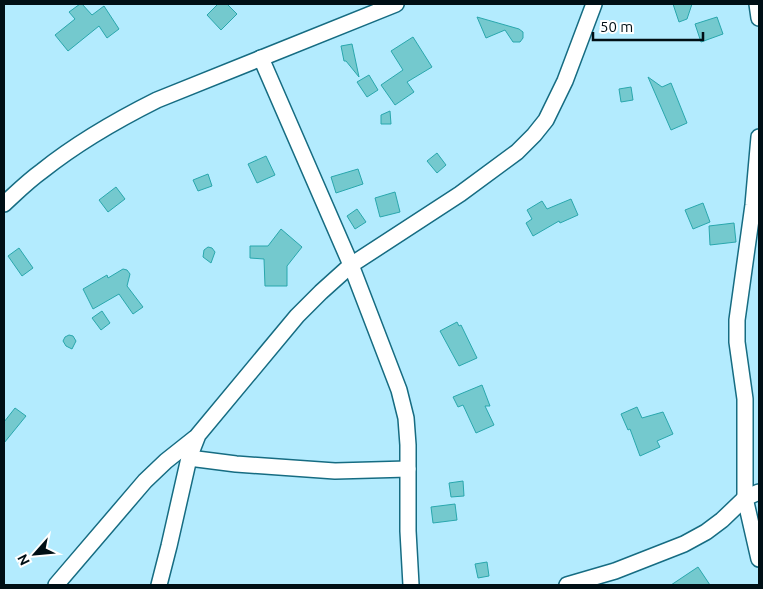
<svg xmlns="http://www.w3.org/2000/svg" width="763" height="589" font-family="Ubuntu,sans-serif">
<rect width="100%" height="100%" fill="#b3ebfe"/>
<!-- building -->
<g fill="#74c9ce" stroke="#29a7ad">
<path d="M 80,4 L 82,4 L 92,15 L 104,6 L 119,29 L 107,38 L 99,26 L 68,51 L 55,35 L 75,19 L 69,12 Z"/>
<path d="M 218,4 L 227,4 L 237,14 L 221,30 L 207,15 Z"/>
<path d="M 673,4 L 692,4 L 687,19 L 679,22 Z"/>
<path d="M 477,17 L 519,29 L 523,32 L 523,38 L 520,42 L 513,42 L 505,30 L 486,38 Z"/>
<path d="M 717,17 L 723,34 L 701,42 L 695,24 Z"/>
<path d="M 413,37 L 432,67 L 407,82 L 414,92 L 395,105 L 381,85 L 403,70 L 391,51 Z"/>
<path d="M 352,44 L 359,77 L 346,61 L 344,61 L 341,46 Z"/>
<path d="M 369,75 L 378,90 L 367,97 L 357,82 Z"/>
<path d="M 648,77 L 662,87 L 671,83 L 687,123 L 671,130 Z"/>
<path d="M 631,87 L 633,100 L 621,102 L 619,89 Z"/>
<path d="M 390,111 L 391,124 L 381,124 L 381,115 Z"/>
<path d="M 437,153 L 446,165 L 437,173 L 427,161 Z"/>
<path d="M 266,156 L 275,175 L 257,183 L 248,164 Z"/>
<path d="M 358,169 L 363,184 L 336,193 L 331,177 Z"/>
<path d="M 208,174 L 212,186 L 198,191 L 193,180 Z"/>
<path d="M 116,187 L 125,199 L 108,212 L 99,200 Z"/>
<path d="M 395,192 L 400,212 L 380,217 L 375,198 Z"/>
<path d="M 571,199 L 578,215 L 560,223 L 559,221 L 533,236 L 526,223 L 532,219 L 527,210 L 542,201 L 547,209 Z"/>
<path d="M 703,203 L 710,222 L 693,229 L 685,210 Z"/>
<path d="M 357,209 L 366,222 L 355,229 L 347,216 Z"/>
<path d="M 734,223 L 736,242 L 710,245 L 709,226 Z"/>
<path d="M 281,229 L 302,247 L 287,266 L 287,286 L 265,286 L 264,259 L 250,258 L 250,246 L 268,246 Z"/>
<path d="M 208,247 L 212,248 L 215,252 L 211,263 L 203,257 L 204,250 Z"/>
<path d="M 19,248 L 33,268 L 22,276 L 8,256 Z"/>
<path d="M 123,269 L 127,270 L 130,274 L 127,286 L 143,307 L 133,314 L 119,294 L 93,309 L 83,289 L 107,275 L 108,278 Z"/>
<path d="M 102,311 L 110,323 L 101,330 L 92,318 Z"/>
<path d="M 457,322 L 459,326 L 461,325 L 477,358 L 459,366 L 440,331 Z"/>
<path d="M 69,335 L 73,336 L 76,341 L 72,349 L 66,346 L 63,341 L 65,337 Z"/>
<path d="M 482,385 L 490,406 L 485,406 L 494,425 L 476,433 L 463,405 L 458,407 L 453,397 Z"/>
<path d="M 637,407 L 642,418 L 663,412 L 673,434 L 657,441 L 660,447 L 640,456 L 630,429 L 628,430 L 621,414 Z"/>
<path d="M 15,408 L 26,416 L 4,443 L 4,422 Z"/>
<path d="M 463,481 L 464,496 L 451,497 L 449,483 Z"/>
<path d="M 455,504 L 457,520 L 433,523 L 431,507 Z"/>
<path d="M 487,562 L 489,576 L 478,578 L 475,564 Z"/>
<path d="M 698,567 L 710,585 L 671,585 Z"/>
</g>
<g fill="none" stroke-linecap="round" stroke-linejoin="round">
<defs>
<g id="minor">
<path d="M 757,4 L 759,18"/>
<path d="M 759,137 L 753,205 L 737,320 L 737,342 L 745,399 L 745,498 L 759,559"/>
<path d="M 4,204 C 16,193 28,181 42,171 C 77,143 117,120 157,100 L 396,4"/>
<path d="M 189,458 L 236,464 L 335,471 L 408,469"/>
<path d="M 56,585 L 145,481 L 166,461 L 195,438"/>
<path d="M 159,585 L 169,546 L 189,458 L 198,435 L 297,316 L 321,292 L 351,265 L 261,58"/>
<path d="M 411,585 L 408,531 L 408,445 L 406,418 L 399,390 L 351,265 L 460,194 L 517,152 L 534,135 L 546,120 L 565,81 L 594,4"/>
<path d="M 567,585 L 615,571 L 684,544 L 706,532 L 722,520 L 745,498 L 759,492"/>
</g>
</defs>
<!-- minor casing -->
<use href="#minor" stroke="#166c82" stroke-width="18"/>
<!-- minor -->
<use href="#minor" stroke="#fff" stroke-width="15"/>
</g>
<!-- border -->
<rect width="763" height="589" fill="none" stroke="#000f15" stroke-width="10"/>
<!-- north arrow -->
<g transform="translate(35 554) rotate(243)" stroke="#ffffff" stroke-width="4" paint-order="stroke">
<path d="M0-4L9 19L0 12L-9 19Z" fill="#000f15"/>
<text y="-8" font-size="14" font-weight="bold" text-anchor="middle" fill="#000f15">N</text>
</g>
<!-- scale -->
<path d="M593 32v8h110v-8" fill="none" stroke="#000f15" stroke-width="2.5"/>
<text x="600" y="32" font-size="15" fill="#000f15" stroke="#ffffff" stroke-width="4" paint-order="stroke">50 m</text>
</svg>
